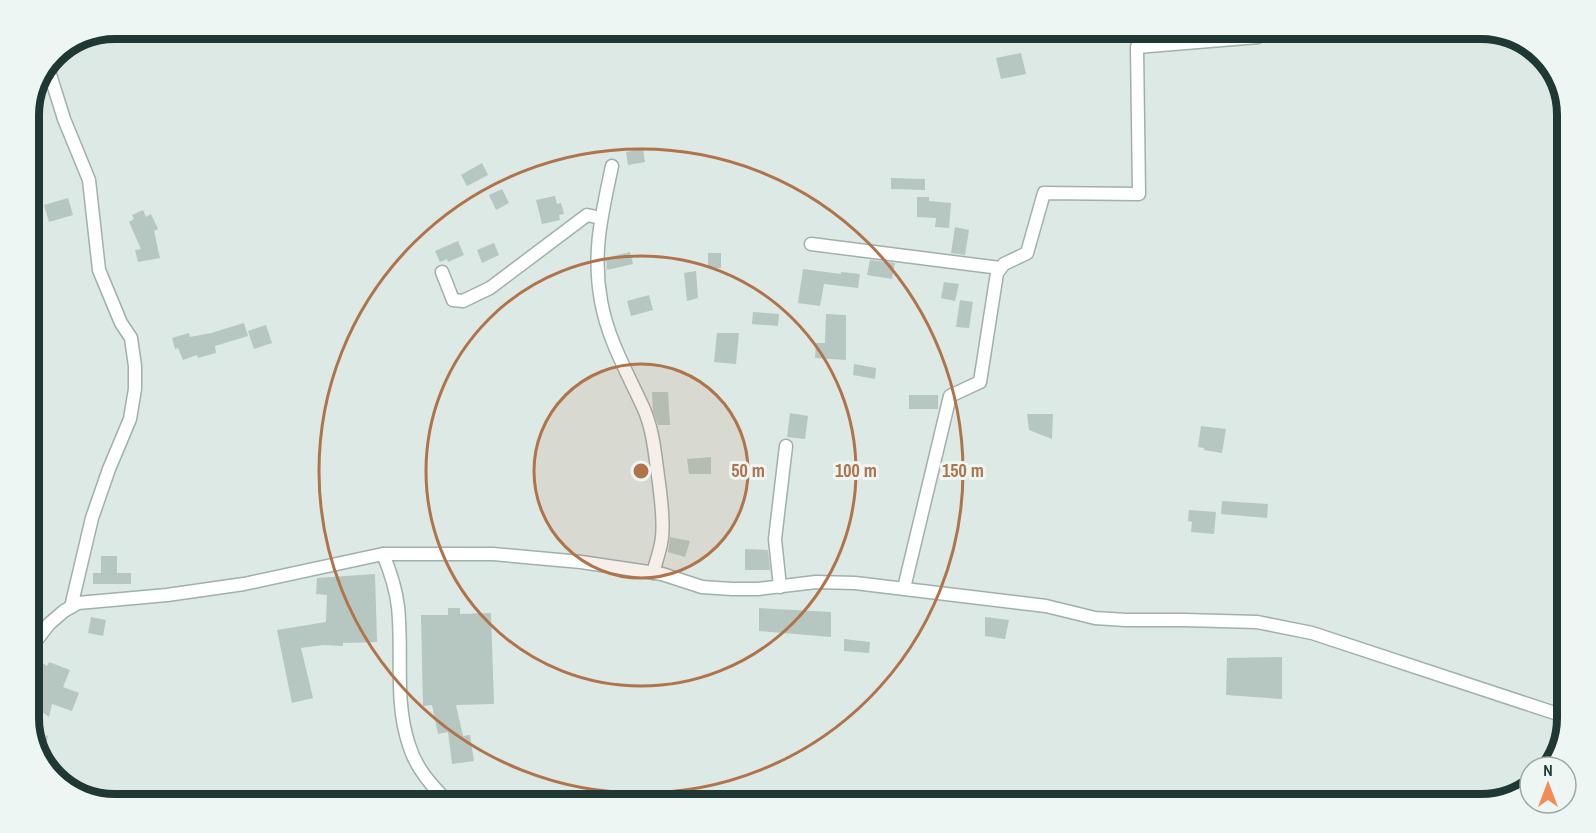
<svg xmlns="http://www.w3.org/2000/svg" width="1596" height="833" font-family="'Archivo Narrow',sans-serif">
<rect width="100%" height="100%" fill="#dde9e5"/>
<!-- building -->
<g fill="#b6c6c1">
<path d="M 1021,53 L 1026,74 L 1001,79 L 996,58 Z"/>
<path d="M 643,149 L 645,162 L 628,165 L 626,152 Z"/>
<path d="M 482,163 L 488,175 L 467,186 L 461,175 Z"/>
<path d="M 891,178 L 925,179 L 925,190 L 891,189 Z"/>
<path d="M 502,189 L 509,203 L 496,210 L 489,195 Z"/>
<path d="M 555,196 L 557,204 L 561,203 L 564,214 L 559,215 L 560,220 L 542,224 L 536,200 Z"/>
<path d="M 917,197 L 929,197 L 929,201 L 951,203 L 949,228 L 935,227 L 936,218 L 917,217 Z"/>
<path d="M 68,198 L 73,215 L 49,222 L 44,205 Z"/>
<path d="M 143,210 L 146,217 L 151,214 L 158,229 L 154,231 L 160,258 L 138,262 L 135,250 L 141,249 L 129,222 L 134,219 L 132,215 Z"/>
<path d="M 955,227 L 969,230 L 965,255 L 951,253 Z"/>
<path d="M 458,241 L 464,255 L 448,262 L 447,259 L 440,262 L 435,251 Z"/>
<path d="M 494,243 L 499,255 L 482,263 L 477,250 Z"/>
<path d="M 630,252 L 633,264 L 607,270 L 606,258 Z"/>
<rect x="708" y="253" width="13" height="15"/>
<path d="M 870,260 L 895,263 L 892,279 L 867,275 Z"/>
<path d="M 803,269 L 841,274 L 841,272 L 860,274 L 858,288 L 824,284 L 820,306 L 798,303 Z"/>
<path d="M 696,271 L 698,298 L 687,301 L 684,273 Z"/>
<path d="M 944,282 L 959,284 L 955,301 L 941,298 Z"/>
<path d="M 649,295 L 653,310 L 631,316 L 627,301 Z"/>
<path d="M 960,300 L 973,302 L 969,328 L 956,327 Z"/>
<path d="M 753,312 L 779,314 L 778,326 L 752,324 Z"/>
<path d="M 826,314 L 846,315 L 846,360 L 815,358 L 816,343 L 825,343 Z"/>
<path d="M 244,323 L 248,336 L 215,346 L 216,353 L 198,358 L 197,355 L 183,360 L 178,348 L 175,349 L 172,338 L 189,333 L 190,337 L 211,333 Z"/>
<path d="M 266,325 L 272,343 L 254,349 L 248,331 Z"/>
<path d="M 717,333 L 739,333 L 736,364 L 714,362 Z"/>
<path d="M 854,364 L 876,368 L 875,379 L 853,375 Z"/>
<path d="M 652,392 L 668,392 L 670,425 L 658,425 L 653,411 Z"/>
<rect x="909" y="395" width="29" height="14"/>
<path d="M 790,413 L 808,416 L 805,439 L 787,437 Z"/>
<path d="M 1027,414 L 1053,414 L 1052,439 L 1029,430 Z"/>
<path d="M 1201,426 L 1226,429 L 1222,453 L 1204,450 L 1204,448 L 1198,447 Z"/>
<path d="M 711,457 L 711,474 L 689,474 L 687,459 Z"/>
<path d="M 1222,501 L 1268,504 L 1267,518 L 1221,514 Z"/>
<path d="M 1189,510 L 1216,512 L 1214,534 L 1191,532 L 1192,522 L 1188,521 Z"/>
<path d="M 670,537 L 690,541 L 685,557 L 668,552 Z"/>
<path d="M 745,549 L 768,550 L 770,570 L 745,570 Z"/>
<path d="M 101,556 L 117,556 L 117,573 L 131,573 L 131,584 L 93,584 L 93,573 L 101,573 Z"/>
<path d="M 375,574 L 377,642 L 343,643 L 343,646 L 323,645 L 301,648 L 313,698 L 292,703 L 277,630 L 326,622 L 327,595 L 316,594 L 317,578 Z"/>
<path d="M 448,608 L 460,608 L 460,614 L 491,613 L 494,704 L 456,705 L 463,736 L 470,735 L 474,761 L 452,764 L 448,732 L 438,734 L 432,705 L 423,706 L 421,615 L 448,615 Z"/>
<path d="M 759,608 L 831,612 L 831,637 L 759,631 Z"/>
<path d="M 91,617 L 106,620 L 103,636 L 88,633 Z"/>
<path d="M 985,617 L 1009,620 L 1005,639 L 985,636 Z"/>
<path d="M 844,639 L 870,642 L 869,653 L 844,651 Z"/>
<path d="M 1282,657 L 1282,699 L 1226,695 L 1227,658 Z"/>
<path d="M 36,659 L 47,666 L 49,662 L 70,670 L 63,687 L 79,693 L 72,711 L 52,704 L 49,717 L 29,702 L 29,672 Z"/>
<path d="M 31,732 L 48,736 L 42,763 L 36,745 Z"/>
</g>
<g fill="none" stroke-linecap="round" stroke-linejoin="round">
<defs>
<g id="street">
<path d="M 48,68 L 64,119 L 89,180 L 99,270 L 121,323 L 131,338 L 135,366 L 135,389 L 130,419 L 109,469 L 92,518 L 71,607"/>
<path d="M 612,166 C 602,214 592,251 601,301 C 608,340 627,372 643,407 C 654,431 655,457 659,483 C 661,501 664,519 662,537 C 661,549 656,561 653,573"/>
<path d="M 811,244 L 1000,268"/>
<path d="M 442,272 L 453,300 L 463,301 L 490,288 L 587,215 L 601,218"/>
<path d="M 383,554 C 390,571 396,588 398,607 C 403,652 394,701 409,745 C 416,769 433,787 450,804"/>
<path d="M 780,587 L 775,539 L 786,446"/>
<path d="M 904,588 L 950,396 L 980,382 L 997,273 L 1004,264 L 1027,253 L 1044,193 L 1139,194 L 1137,47 L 1258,37"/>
<path d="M 29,650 L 49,624 L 64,611 L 78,603 L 167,595 L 244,584 L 383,554 L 493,554 L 581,562 L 662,574 L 702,587 L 732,589 L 758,589 L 816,582 L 855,583 L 1046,606 L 1095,618 L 1126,620 L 1184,620 L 1257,622 L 1312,633 L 1567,717"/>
</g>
</defs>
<!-- street casing -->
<use href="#street" stroke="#a0b0ac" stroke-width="15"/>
<!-- street -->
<use href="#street" stroke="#fff" stroke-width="12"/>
</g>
<!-- distance rings -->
<circle cx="641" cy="471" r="107" fill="#b1734a" fill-opacity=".12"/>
<g fill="none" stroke="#b1734a" stroke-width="3">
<circle cx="641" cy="471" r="107"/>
<circle cx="641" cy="471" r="215"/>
<circle cx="641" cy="471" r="322"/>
</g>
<!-- crop -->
<path d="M0 0H1596V833H0ZM115 39H1481A76 76 0 0 1 1557 115V718A76 76 0 0 1 1481 794H115A76 76 0 0 1 39 718V115A76 76 0 0 1 115 39Z" fill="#edf6f2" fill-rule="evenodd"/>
<path fill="none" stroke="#1f3834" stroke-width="8" d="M115 39H1481A76 76 0 0 1 1557 115V718A76 76 0 0 1 1481 794H115A76 76 0 0 1 39 718V115A76 76 0 0 1 115 39Z"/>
<circle cx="641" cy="471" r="9" fill="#b1734a" stroke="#edf6f2" stroke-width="3"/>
<g font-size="18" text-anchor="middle" font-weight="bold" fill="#b1734a" stroke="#edf6f2" stroke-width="6" stroke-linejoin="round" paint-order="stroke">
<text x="748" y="477">50 m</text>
<text x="856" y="477">100 m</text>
<text x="963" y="477">150 m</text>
</g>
<!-- north arrow -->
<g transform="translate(1548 785)"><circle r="28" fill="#edf6f2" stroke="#9baaa6" stroke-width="1.5"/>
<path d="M0-4.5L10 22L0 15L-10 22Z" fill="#f08c54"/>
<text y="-9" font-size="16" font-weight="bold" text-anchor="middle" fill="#1f3834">N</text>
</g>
</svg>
